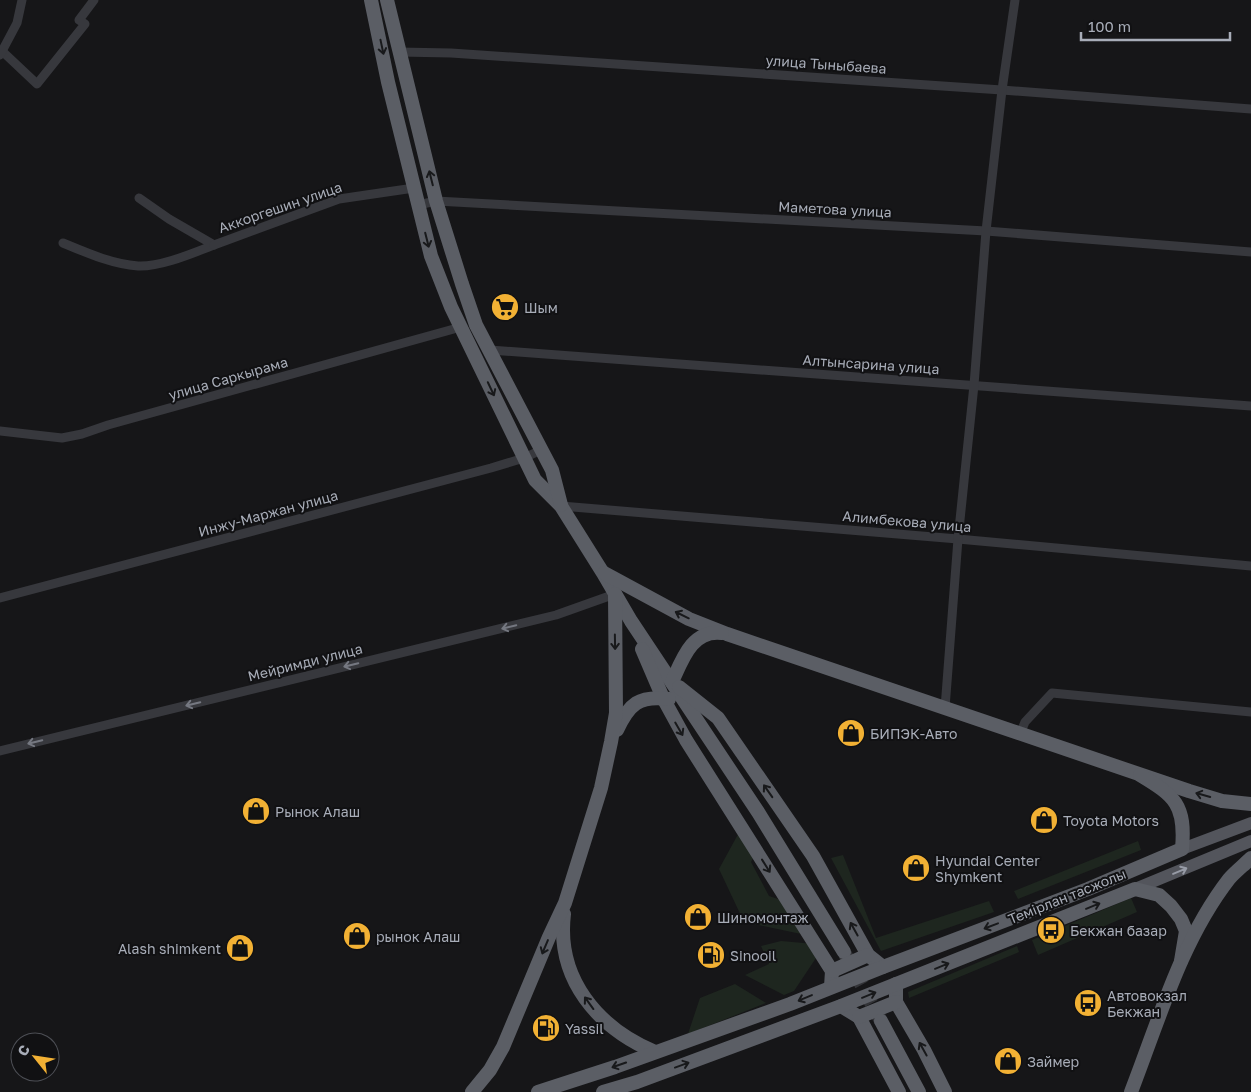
<svg xmlns="http://www.w3.org/2000/svg" width="1251" height="1092" font-family="'Golos Text',sans-serif">
<rect width="100%" height="100%" fill="#161618"/>
<!-- green -->
<g fill="#1e261f">
<path d="M 742,827 L 756,852 L 751,862 L 769,896 L 784,901 L 806,935 L 744,922 L 719,869 Z"/>
<path d="M 1138,841 L 1141,850 L 1018,899 L 1014,891 Z"/>
<path d="M 843,855 L 876,938 L 989,901 L 994,912 L 881,951 L 831,858 Z"/>
<path d="M 1131,898 L 1137,912 L 1038,955 L 1032,940 Z"/>
<path d="M 781,941 L 814,944 L 816,958 L 794,991 L 784,995 L 745,975 L 769,964 L 761,946 Z"/>
<path d="M 1017,946 L 1019,952 L 909,998 L 908,992 Z"/>
<path d="M 735,984 L 766,1003 L 688,1034 L 700,998 Z"/>
</g>
<g fill="none" stroke-linecap="round" stroke-linejoin="round">
<!-- trunk-tunnel -->
<path stroke="#333438" stroke-width="14" stroke-dasharray="14 7" stroke-linecap="butt" d="M 845,954 L 881,1021"/>
<!-- minor -->
<g stroke="#37383d" stroke-width="9">
<path d="M 3,52 L 37,84 L 85,24 L 79,20 L 94,0"/>
<path d="M 399,52 L 451,53 L 1002,90 L 1251,109"/>
<path d="M 0,55 L 17,23 L 22,0"/>
<path d="M 418,205 L 436,201 L 986,231 L 1251,252"/>
<path d="M 63,243 C 87,253 112,264 138,266 C 161,267 193,253 214,245 L 169,219 L 139,198"/>
<path d="M 214,245 L 339,199 L 414,188"/>
<path d="M 490,350 L 1251,406"/>
<path d="M 0,431 L 62,438 L 82,434 L 108,425 L 461,327"/>
<path d="M 561,506 L 958,539 L 1251,566"/>
<path d="M 0,598 L 491,468 L 524,458 L 541,450"/>
<path d="M 945,708 L 958,539 L 974,385 L 986,231 L 1002,90 L 1015,0"/>
<path d="M 1020,734 L 1025,722 L 1052,693 L 1251,712"/>
<path d="M 0,751 L 556,615 L 615,594"/>
</g>
<!-- primary -->
<g stroke="#53555c" stroke-width="12">
<path d="M 1182,849 L 1251,823"/>
<path d="M 1135,889 L 1251,841"/>
</g>
<!-- trunk -->
<g stroke="#5b5e65" stroke-width="14">
<path d="M 371,0 L 388,82 L 431,256 L 451,307 L 535,480 L 561,506 L 603,573 L 631,621 L 758,812 L 844,952"/>
<path d="M 387,0 L 436,201 L 462,284 L 476,325 L 552,470 L 561,505"/>
<path d="M 604,573 L 689,619 L 727,634 L 1189,791 L 1222,801 L 1251,804"/>
<path d="M 642,649 L 663,698 L 686,740 L 832,971 L 831,987"/>
<path d="M 672,682 C 682,660 692,629 722,633"/>
<path d="M 679,687 L 718,718 L 813,856 L 868,955 L 883,967"/>
<path d="M 617,730 C 629,704 639,695 669,699"/>
<path d="M 564,914 C 556,979 598,1028 655,1052"/>
<path d="M 832,971 L 868,955"/>
<path d="M 896,984 L 896,1002 L 924,1050 L 945,1092"/>
<path d="M 841,1006 L 859,1017 L 899,1092"/>
<path d="M 859,1017 L 896,1002"/>
<path d="M 881,1021 L 919,1092"/>
<path d="M 472,1092 L 490,1070 L 503,1047 L 549,937 L 565,903 L 601,788 L 611,742 L 616,713 L 615,594"/>
<path d="M 538,1092 L 615,1067 L 790,1004 L 883,967 L 1088,889 L 1182,849 C 1186,805 1175,796 1140,775"/>
<path d="M 603,1092 L 637,1082 L 841,1006 L 1135,889 L 1159,895 L 1171,906 L 1181,919 L 1186,931 L 1181,961"/>
<path d="M 1131,1092 C 1159,1020 1181,941 1229,879 C 1235,872 1244,865 1251,858"/>
</g>
</g>
<!-- one-way arrows -->
<defs><path id="oneway-shaft" d="M-6 0H5M1.5-3L5.5 0L1.5 3" fill="none" stroke-width="1.6" stroke-linecap="round" stroke-linejoin="round" transform="scale(1.25)"/></defs>
<g stroke="#18191b">
<use href="#oneway-shaft" transform="translate(382 47) rotate(78)"/>
<use href="#oneway-shaft" transform="translate(431 178) rotate(-104)"/>
<use href="#oneway-shaft" transform="translate(427 240) rotate(76)"/>
<use href="#oneway-shaft" transform="translate(491 389) rotate(65)"/>
<use href="#oneway-shaft" transform="translate(682 615) rotate(-154)"/>
<use href="#oneway-shaft" transform="translate(615 642) rotate(89)"/>
<use href="#oneway-shaft" transform="translate(679 729) rotate(60)"/>
<use href="#oneway-shaft" transform="translate(768 791) rotate(-125)"/>
<use href="#oneway-shaft" transform="translate(1203 795) rotate(-164)"/>
<use href="#oneway-shaft" transform="translate(766 866) rotate(58)"/>
<use href="#oneway-shaft" transform="translate(1093 906) rotate(-22)"/>
<use href="#oneway-shaft" transform="translate(991 926) rotate(159)"/>
<use href="#oneway-shaft" transform="translate(854 929) rotate(-119)"/>
<use href="#oneway-shaft" transform="translate(545 947) rotate(113)"/>
<use href="#oneway-shaft" transform="translate(942 966) rotate(-22)"/>
<use href="#oneway-shaft" transform="translate(869 995) rotate(-22)"/>
<use href="#oneway-shaft" transform="translate(805 998) rotate(157)"/>
<use href="#oneway-shaft" transform="translate(589 1003) rotate(-126)"/>
<use href="#oneway-shaft" transform="translate(923 1049) rotate(-119)"/>
<use href="#oneway-shaft" transform="translate(619 1065) rotate(161)"/>
<use href="#oneway-shaft" transform="translate(682 1065) rotate(-20)"/>
</g>
<g stroke="#757881">
<use href="#oneway-shaft" transform="translate(509 627) rotate(166)"/>
<use href="#oneway-shaft" transform="translate(351 665) rotate(166)"/>
<use href="#oneway-shaft" transform="translate(193 704) rotate(166)"/>
<use href="#oneway-shaft" transform="translate(35 742) rotate(166)"/>
</g>
<use stroke="#979ba6" href="#oneway-shaft" transform="translate(1180 871) rotate(-23)"/>
<!-- icons -->
<defs>
<symbol id="supermarket-disc" viewBox="-11 -11 22 22"><circle r="9.5" fill="#f2b134" stroke="#111113"/><path d="M-6-5.5h2.5l.6 2H6L4.5 2H-2.5L-4.4-4H-6ZM-1.5 3.2a1.3 1.3 0 1 0 .1 0ZM3 3.2a1.3 1.3 0 1 0 .1 0Z" fill="#111"/></symbol>
<symbol id="shop-disc" viewBox="-11 -11 22 22"><circle r="9.5" fill="#f2b134" stroke="#111113"/><path d="M-5-2.5h2.3a2.7 3.5 0 0 1 5.4 0H5L5.5 6h-11ZM-1.5-2.5h3a1.5 2.3 0 0 0-3 0Z" fill="#111"/></symbol>
<symbol id="bus-disc" viewBox="-11 -11 22 22"><circle r="9.5" fill="#f2b134" stroke="#111113"/><path d="M-5-6H5V4H4V6H2V4H-2V6H-4V4H-5ZM-3.5-4V0h7V-4ZM-3.5 1.2v1.5H-2V1.2ZM2 1.2v1.5H3.5V1.2Z" fill="#111"/></symbol>
<symbol id="fuel-disc" viewBox="-11 -11 22 22"><circle r="9.5" fill="#f2b134" stroke="#111113"/><path d="M-5.5-6h7V0h2V4h1.3V-2.5L3-4.5l.8-.8L6-3V5H2.5V1h-1V6h-7ZM-4.2-4.7v3.2H.2V-4.7Z" fill="#111"/></symbol>
</defs>
<g fill-rule="evenodd">
<use href="#supermarket-disc" x="489" y="291" width="32" height="32"/>
<use href="#shop-disc" x="835" y="717" width="32" height="32"/>
<use href="#shop-disc" x="240" y="795" width="32" height="32"/>
<use href="#shop-disc" x="1028" y="804" width="32" height="32"/>
<use href="#shop-disc" x="900" y="852" width="32" height="32"/>
<use href="#shop-disc" x="682" y="901" width="32" height="32"/>
<use href="#bus-disc" x="1035" y="914" width="32" height="32"/>
<use href="#shop-disc" x="341" y="920" width="32" height="32"/>
<use href="#shop-disc" x="224" y="932" width="32" height="32"/>
<use href="#fuel-disc" x="695" y="939" width="32" height="32"/>
<use href="#bus-disc" x="1072" y="987" width="32" height="32"/>
<use href="#fuel-disc" x="530" y="1012" width="32" height="32"/>
<use href="#shop-disc" x="992" y="1045" width="32" height="32"/>
</g>
<g text-anchor="middle" dominant-baseline="central" stroke-width="4" stroke-linejoin="round" paint-order="stroke">
<!-- street labels -->
<g font-size="14" fill="#a8adb8" stroke="#111113">
<text transform="translate(826 64) rotate(4)">улица Тыныбаева</text>
<text transform="translate(280 207) rotate(-19)">Аккоргешин улица</text>
<text transform="translate(835 209) rotate(3)">Маметова улица</text>
<text transform="translate(871 364) rotate(4)">Алтынсарина улица</text>
<text transform="translate(228 378) rotate(-16)">улица Саркырама</text>
<text transform="translate(268 513) rotate(-15)">Инжу-Маржан улица</text>
<text transform="translate(907 521) rotate(5)">Алимбекова улица</text>
<text transform="translate(305 662) rotate(-14)">Мейримди улица</text>
<text transform="translate(1067 896) rotate(-22)">Темірлан тасжолы</text>
</g>
<!-- poi labels -->
<g font-size="14" fill="#a8adb8" stroke="#111113" text-anchor="start">
<text x="524" y="307">Шым</text>
<text x="870" y="733">БИПЭК-Авто</text>
<text x="275" y="811">Рынок Алаш</text>
<text x="1063" y="820">Toyota Motors</text>
<text x="935" y="860">Hyundai Center<tspan x="935" dy="16">Shymkent</tspan></text>
<text x="717" y="917">Шиномонтаж</text>
<text x="1070" y="930">Бекжан базар</text>
<text x="376" y="936">рынок Алаш</text>
<text x="221" y="948" text-anchor="end">Alash shimkent</text>
<text x="730" y="955">Sinooil</text>
<text x="1107" y="995">Автовокзал<tspan x="1107" dy="16">Бекжан</tspan></text>
<text x="565" y="1028">Yassil</text>
<text x="1027" y="1061">Займер</text>
</g>
</g>
<!-- north arrow -->
<g transform="translate(35 1057) rotate(300)"><circle r="24" fill="#111113" stroke="#4d4f55"/>
<path d="M0-4L9 19L0 12L-9 19Z" fill="#f2b134"/>
<text y="-8" font-size="14" font-weight="bold" text-anchor="middle" fill="#a8adb8">С</text>
</g>
<!-- scale -->
<path d="M1081 32v8h149v-8" fill="none" stroke="#a8adb8" stroke-width="2.5"/>
<text x="1088" y="32" font-size="15" fill="#a8adb8" stroke="#111113" stroke-width="4" paint-order="stroke">100 m</text>
</svg>
